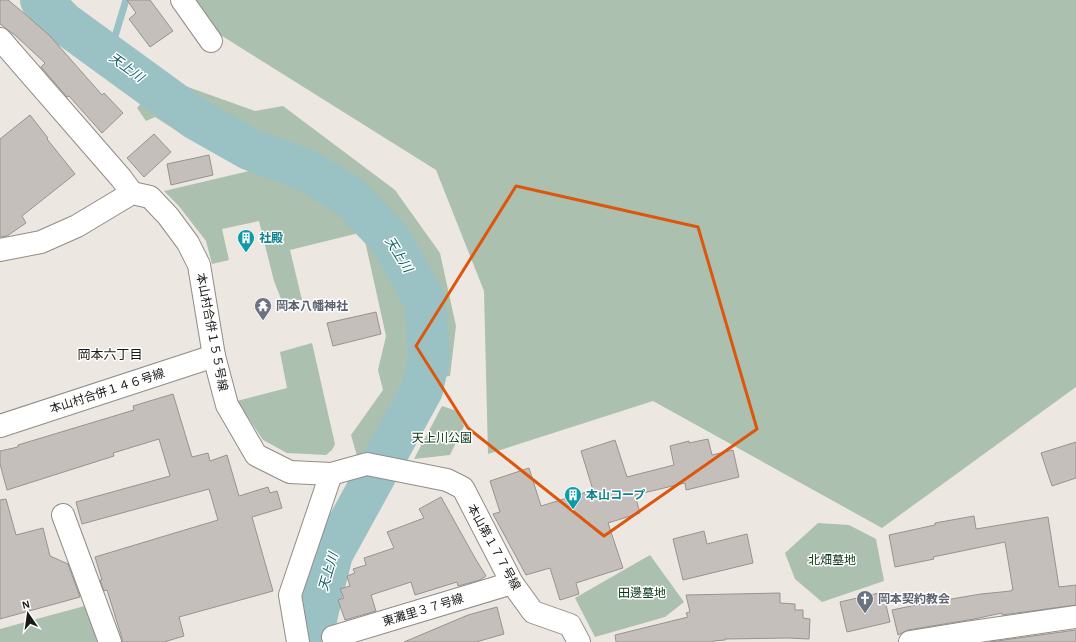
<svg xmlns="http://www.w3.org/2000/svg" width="1076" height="642" font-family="'Alegreya Sans','Noto Sans JP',sans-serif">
<rect width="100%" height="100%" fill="#ede7e2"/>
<!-- green -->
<g fill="#abc0ae">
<path d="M 194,0 L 1076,0 L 1076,387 L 882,528 L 653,401 L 488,454 L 484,291 L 436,170 L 219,34 Z"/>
<path d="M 163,78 L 255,111 L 283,106 L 395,190 L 440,253 L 456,326 L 450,376 L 443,377 L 438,311 L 427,268 L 411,258 L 405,280 L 413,339 L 404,401 L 382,448 L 357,456 L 351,435 L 383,390 L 378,370 L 386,336 L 363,232 L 290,250 L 302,300 L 281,299 L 274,281 L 259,221 L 222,229 L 229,260 L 212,264 L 206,241 L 178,205 L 164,191 L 249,171 L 199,131 L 177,131 L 155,117 L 146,121 L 137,108 Z"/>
<path d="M 312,343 L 335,444 L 332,450 L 326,455 L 287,453 L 263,440 L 237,401 L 287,388 L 280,352 Z"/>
<path d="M 442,406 L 457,411 L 464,426 L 450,455 L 414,459 Z"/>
<path d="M 818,523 L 849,525 L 876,539 L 884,581 L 822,602 L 795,579 L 785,553 Z"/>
<path d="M 650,555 L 684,602 L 665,617 L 595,637 L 575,598 Z"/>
<path d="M 88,605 L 100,642 L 0,642 L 0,629 Z"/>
</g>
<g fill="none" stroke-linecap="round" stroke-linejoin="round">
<!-- stream -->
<path stroke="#9ac2c4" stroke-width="7" d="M 109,56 L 126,0"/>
<!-- river -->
<path stroke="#9ac2c4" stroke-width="42" d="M 41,0 L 64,23 L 196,119 L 249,149 L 306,170 L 350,197 L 390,239 L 425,301 L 429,358 L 422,390 L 332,554 L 321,597 L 314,628 L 316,642"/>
</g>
<!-- building -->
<g fill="#c5bfbb" stroke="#98938f">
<path d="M 0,0 L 8,0 L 25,14 L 50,36 L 102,95 L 104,93 L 123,113 L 102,133 L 69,96 L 67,97 L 41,67 L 45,63 L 16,36 L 0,24 Z"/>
<path d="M 127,0 L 150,0 L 173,31 L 150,47 L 129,19 L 136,13 Z"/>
<path d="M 30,115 L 48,138 L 47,139 L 75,174 L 22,216 L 26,223 L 7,236 L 0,237 L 0,139 Z"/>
<path d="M 154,134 L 171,152 L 144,177 L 127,158 Z"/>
<path d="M 209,155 L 213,175 L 171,185 L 167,164 Z"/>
<path d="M 376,312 L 381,334 L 333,346 L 327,323 Z"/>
<path d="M 173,394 L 192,457 L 208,453 L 210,461 L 227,455 L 239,496 L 268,487 L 270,493 L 277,491 L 282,508 L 252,517 L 273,591 L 179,617 L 184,636 L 164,642 L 122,642 L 122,638 L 107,590 L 104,591 L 100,580 L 102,580 L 95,557 L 218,520 L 209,489 L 82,524 L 76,502 L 170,476 L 159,439 L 113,453 L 114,456 L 7,490 L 0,464 L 0,451 L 18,447 L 18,445 L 134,410 L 133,406 Z"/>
<path d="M 708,439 L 712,455 L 733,450 L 739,477 L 686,490 L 685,483 L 635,495 L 640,513 L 608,523 L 623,568 L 576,583 L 579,594 L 560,600 L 550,568 L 526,575 L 493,514 L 500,512 L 490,481 L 529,468 L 541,506 L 593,490 L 581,451 L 615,440 L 627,477 L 674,465 L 670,446 L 689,441 L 689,443 Z"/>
<path d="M 1076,442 L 1076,478 L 1052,486 L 1041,453 Z"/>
<path d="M 441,497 L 475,558 L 486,576 L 480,580 L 458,586 L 457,582 L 415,595 L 411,582 L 371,595 L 376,611 L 345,620 L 338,600 L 344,598 L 340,589 L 350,586 L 347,576 L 355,573 L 353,569 L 366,565 L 364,558 L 394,548 L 387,532 L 424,518 L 419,509 Z"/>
<path d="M 6,499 L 16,535 L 43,528 L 50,556 L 68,564 L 80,597 L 0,619 L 0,500 Z"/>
<path d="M 974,516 L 976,529 L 1048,517 L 1059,587 L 1076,585 L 1076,605 L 1002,615 L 1002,613 L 974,619 L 908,630 L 898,635 L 892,610 L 916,605 L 981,594 L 1011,591 L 1011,590 L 1013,590 L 1005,542 L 933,557 L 934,559 L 895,567 L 889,535 L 935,525 L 935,523 Z"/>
<path d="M 704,531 L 707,544 L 747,534 L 753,563 L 683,580 L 673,539 Z"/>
<path d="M 883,592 L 890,622 L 847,632 L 840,602 Z"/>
<path d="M 780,593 L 780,603 L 795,604 L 795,610 L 803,610 L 803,618 L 810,619 L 809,639 L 788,638 L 725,639 L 725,640 L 713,641 L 713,642 L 616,642 L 615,635 L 688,617 L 686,613 L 690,612 L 686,595 Z"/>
<path d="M 497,607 L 504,634 L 476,642 L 404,642 L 468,615 Z"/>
<path d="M 1076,630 L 1076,642 L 990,642 Z"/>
</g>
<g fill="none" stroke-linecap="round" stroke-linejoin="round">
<defs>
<g id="minor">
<path d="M 182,0 L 211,41"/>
<path d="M 0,39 L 121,178 L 132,193"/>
<path d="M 132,193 L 150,197 L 168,216 L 188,243 L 199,265 L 214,356 L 227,405 L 256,455 L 290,472 L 331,474 L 367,464 L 447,480 L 463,488 L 512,583 L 533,612 L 570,625 L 579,642"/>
<path d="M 0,250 L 41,242 L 77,226 L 132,193"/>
<path d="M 0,426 L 214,356"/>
<path d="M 63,515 L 110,642"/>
<path d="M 333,637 L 512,583"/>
<path d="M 298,642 L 290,595 L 331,474"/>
<path d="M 910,642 L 965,633 L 1076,617"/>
</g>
</defs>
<!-- minor casing -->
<use href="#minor" stroke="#918c88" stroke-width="24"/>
<!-- minor -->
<use href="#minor" stroke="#fff" stroke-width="22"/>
</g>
<!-- marked area -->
<path fill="none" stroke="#de560d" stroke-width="3" stroke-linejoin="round" d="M 516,186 L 698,227 L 757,429 L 604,536 L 468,428 L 416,346 Z"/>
<!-- icons -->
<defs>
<symbol id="building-pin" viewBox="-11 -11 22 30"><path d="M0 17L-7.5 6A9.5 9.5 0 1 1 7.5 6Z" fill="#0f9aa8" stroke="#fff"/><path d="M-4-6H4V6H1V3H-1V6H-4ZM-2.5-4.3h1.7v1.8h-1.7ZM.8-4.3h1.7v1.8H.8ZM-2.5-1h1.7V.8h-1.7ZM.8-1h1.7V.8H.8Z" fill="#fff"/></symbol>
<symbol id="temple-pin" viewBox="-11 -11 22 30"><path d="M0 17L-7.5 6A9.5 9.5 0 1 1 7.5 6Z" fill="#6b7280" stroke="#fff"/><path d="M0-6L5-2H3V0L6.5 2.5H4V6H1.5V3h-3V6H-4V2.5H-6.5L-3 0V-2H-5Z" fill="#fff"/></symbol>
<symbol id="church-pin" viewBox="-11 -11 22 30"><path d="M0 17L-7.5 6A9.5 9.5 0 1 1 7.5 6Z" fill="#6b7280" stroke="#fff"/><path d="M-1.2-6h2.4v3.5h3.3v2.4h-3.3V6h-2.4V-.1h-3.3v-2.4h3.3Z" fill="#fff"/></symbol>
</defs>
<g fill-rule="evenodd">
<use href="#building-pin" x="236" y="228" width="20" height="27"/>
<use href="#temple-pin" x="253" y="296" width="20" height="27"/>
<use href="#building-pin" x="563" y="485" width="20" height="27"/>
<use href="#church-pin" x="855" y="589" width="20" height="27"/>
</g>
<g text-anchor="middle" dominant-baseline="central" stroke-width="3" stroke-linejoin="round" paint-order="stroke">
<!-- culture labels -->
<g font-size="12" font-weight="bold" fill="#0d838f" stroke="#fff" text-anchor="start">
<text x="259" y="238">社殿</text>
<text x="586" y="495">本山コープ</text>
</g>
<!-- worship labels -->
<g font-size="12" font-weight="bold" fill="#5b616d" stroke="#fff" text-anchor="start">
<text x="276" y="306">岡本八幡神社</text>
<text x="878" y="599">岡本契約教会</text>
</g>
<!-- street labels -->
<g font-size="12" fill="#1b1918" stroke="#fff">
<text transform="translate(212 332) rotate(79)">本山村合併１５５号線</text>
<text transform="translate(107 391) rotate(-18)">本山村合併１４６号線</text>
<text transform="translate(494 547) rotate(61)">本山第１７７号線</text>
<text transform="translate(423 610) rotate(-17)">東灘里３７号線</text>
</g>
<!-- park labels -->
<g font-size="12" fill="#083516" stroke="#fff">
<text x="442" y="438">天上川公園</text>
<text x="832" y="560">北畑墓地</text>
<text x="642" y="593">田邊墓地</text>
</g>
<!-- water labels -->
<g font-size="13" font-style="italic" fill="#0b6064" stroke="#fff">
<text transform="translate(126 68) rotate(36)">天上川</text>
<text transform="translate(398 255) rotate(58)">天上川</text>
<text transform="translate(329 572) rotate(-74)">天上川</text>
</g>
<!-- neighbourhood labels -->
<g font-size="13" fill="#1b1918" stroke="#fff">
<text x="110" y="355">岡本六丁目</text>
</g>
</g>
<!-- north arrow -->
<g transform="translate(28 614) rotate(347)" stroke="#ffffff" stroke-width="3" paint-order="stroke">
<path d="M0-3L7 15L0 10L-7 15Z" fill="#1b1918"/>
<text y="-6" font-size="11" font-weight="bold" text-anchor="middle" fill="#1b1918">N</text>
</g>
</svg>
